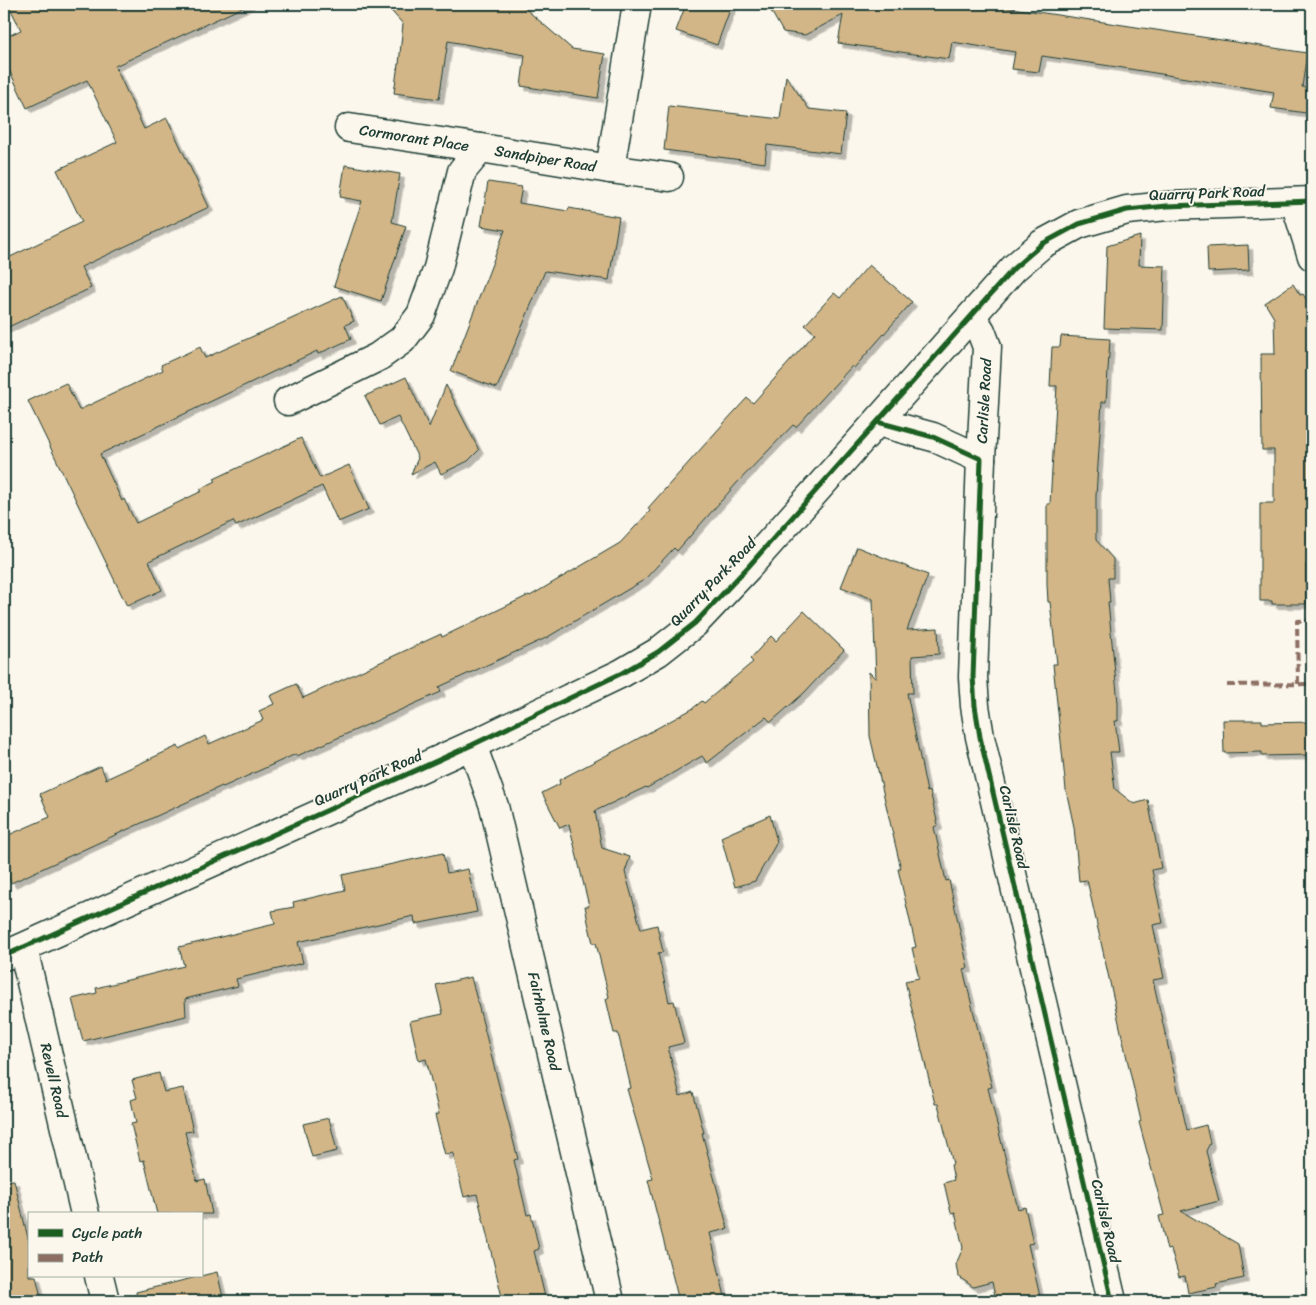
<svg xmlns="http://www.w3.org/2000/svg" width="1316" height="1305" font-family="Sriracha,sans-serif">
<defs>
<filter id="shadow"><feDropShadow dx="4.5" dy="4.5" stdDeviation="0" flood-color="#0004"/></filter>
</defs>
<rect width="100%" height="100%" fill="#fbf7ec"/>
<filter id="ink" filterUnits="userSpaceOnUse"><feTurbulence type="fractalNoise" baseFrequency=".02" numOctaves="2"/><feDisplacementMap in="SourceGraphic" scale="10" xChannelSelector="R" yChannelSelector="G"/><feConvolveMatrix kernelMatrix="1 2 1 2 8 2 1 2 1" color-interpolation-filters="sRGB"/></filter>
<g filter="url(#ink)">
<!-- building -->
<g fill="#d3b687" stroke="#1f3d34" filter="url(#shadow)">
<path d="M 8,4 L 250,4 L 115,66 L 144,129 L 167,118 L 209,207 L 81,267 L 91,288 L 4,329 L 4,260 L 82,222 L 57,170 L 117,142 L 87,80 L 27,108 L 4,59 L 4,38 L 21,30 Z"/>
<path d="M 385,4 L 520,4 L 572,49 L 605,54 L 598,98 L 521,86 L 525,55 L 448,41 L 439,99 L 394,93 L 398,64 L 399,64 L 403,24 Z"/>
<path d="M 686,4 L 732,4 L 717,45 L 676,31 Z"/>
<path d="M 767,4 L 985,4 L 1307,53 L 1302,87 L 1310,88 L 1306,113 L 1271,108 L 1274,92 L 1117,67 L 1042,56 L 1039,72 L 1012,69 L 1015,52 L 952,42 L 949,59 L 838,43 L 843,15 L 805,35 L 783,32 Z"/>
<path d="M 786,76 L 809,109 L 846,113 L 841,154 L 767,145 L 765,163 L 664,150 L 669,106 L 780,119 Z"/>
<path d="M 345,165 L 400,174 L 392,222 L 406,226 L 381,301 L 334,286 L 362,201 L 340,197 Z"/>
<path d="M 488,182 L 522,187 L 519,203 L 568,211 L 569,208 L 619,217 L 609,280 L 545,271 L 497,388 L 451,371 L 505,230 L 481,226 Z"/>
<path d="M 1140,236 L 1139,265 L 1165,266 L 1163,330 L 1104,328 L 1107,246 Z"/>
<path d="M 1248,245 L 1249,270 L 1208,272 L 1207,247 Z"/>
<path d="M 869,265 L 912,302 L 854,368 L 852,366 L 796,427 L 793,425 L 736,484 L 677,551 L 674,548 L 644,580 L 546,638 L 439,687 L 441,692 L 297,756 L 296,754 L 223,787 L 222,786 L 11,883 L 4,865 L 4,837 L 50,817 L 40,794 L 101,766 L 106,779 L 178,746 L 179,749 L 205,736 L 209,744 L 263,720 L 259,711 L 274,704 L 270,696 L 296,684 L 303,698 L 441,634 L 442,637 L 529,595 L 530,596 L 620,543 L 650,511 L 648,508 L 724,423 L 747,398 L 753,403 L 815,333 L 805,325 L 834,293 L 840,298 Z"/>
<path d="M 1293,284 L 1300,295 L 1303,294 L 1312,308 L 1312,449 L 1309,449 L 1309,564 L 1306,564 L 1306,604 L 1272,604 L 1272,601 L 1260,601 L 1260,503 L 1274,503 L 1274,450 L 1262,450 L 1261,354 L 1275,354 L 1274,318 L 1265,303 Z"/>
<path d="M 342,296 L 354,321 L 345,325 L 351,339 L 318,354 L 317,351 L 100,454 L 122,501 L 124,499 L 136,523 L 202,491 L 200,489 L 216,481 L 214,479 L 301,438 L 320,478 L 349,465 L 369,509 L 338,522 L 322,486 L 236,526 L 233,521 L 149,561 L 162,590 L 127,606 L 28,401 L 66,383 L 79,410 L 163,370 L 161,365 L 200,347 L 205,358 Z"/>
<path d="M 1061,336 L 1110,339 L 1106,402 L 1102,402 L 1096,496 L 1096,540 L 1113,559 L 1113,578 L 1108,578 L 1110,602 L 1108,602 L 1118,703 L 1118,721 L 1115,721 L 1119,752 L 1110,752 L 1115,789 L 1134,804 L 1148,800 L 1161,868 L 1152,870 L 1163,923 L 1153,925 L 1164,978 L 1153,980 L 1187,1130 L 1206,1125 L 1210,1143 L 1206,1151 L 1219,1201 L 1181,1211 L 1238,1244 L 1244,1278 L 1216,1284 L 1217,1287 L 1188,1293 L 1185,1276 L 1179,1277 L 1171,1249 L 1167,1250 L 1159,1216 L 1164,1215 L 1139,1122 L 1141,1121 L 1087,880 L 1079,881 L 1074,827 L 1066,790 L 1053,664 L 1057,664 L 1050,602 L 1048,602 L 1047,584 L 1047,504 L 1050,504 L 1057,386 L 1050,386 L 1052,347 L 1060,347 Z"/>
<path d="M 406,377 L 429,427 L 446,385 L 479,450 L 468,461 L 441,474 L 435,462 L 411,474 L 418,458 L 398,417 L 380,425 L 365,396 Z"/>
<path d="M 857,547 L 928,575 L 907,630 L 938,628 L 939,654 L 912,656 L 913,693 L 907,693 L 927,792 L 930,791 L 938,825 L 934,827 L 946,881 L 949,880 L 968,968 L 963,969 L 992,1087 L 988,1088 L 1018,1209 L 1025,1207 L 1033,1243 L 1028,1244 L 1041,1301 L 996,1301 L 992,1282 L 973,1287 L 958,1276 L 956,1264 L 963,1248 L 955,1212 L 951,1213 L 944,1183 L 954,1180 L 951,1165 L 953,1164 L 938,1104 L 935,1104 L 905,981 L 919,978 L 912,948 L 916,947 L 898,869 L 901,869 L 870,736 L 869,672 L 876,679 L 873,599 L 841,587 Z"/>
<path d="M 804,611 L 844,650 L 804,693 L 771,722 L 766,717 L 707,763 L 702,756 L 647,788 L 646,787 L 595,811 L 602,848 L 630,857 L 625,872 L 641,929 L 657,925 L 663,952 L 658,953 L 669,1002 L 674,1001 L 684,1043 L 668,1047 L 680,1096 L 693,1092 L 704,1133 L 702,1133 L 728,1229 L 710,1233 L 726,1301 L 679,1301 L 648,1180 L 653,1179 L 627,1089 L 631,1088 L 618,1033 L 614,1033 L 606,999 L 609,997 L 596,943 L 593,943 L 588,922 L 585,906 L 589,906 L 569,824 L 560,828 L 542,793 L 560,784 L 559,780 L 630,743 L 692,709 L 702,701 L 704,703 L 753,662 L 750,659 L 771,636 L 776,641 Z"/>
<path d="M 1223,720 L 1262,720 L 1262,723 L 1312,722 L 1312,755 L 1262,756 L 1262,752 L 1224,753 Z"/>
<path d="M 770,815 L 777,842 L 755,881 L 735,887 L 721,837 Z"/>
<path d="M 443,853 L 447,873 L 468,869 L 477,912 L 415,924 L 414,916 L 298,942 L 303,963 L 236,979 L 238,986 L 185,999 L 186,1016 L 83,1041 L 72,999 L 97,993 L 96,988 L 184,966 L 179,947 L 275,924 L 272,911 L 294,907 L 293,902 L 345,890 L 342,875 Z"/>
<path d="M 471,977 L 518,1159 L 514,1160 L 527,1215 L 531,1214 L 539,1249 L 534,1251 L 546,1301 L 503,1301 L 477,1194 L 464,1197 L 453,1153 L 445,1155 L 435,1115 L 439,1114 L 426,1059 L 419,1061 L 410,1021 L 443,1014 L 436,985 Z"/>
<path d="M 159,1073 L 164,1092 L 183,1088 L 193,1131 L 185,1132 L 197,1181 L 205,1179 L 212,1214 L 157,1214 L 144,1160 L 140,1161 L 131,1124 L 136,1123 L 131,1100 L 137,1098 L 132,1080 Z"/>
<path d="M 329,1118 L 337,1151 L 312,1157 L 303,1124 Z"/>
<path d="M 14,1180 L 29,1242 L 29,1276 L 36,1276 L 42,1301 L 4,1301 L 4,1181 Z"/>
<path d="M 217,1272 L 224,1301 L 137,1301 L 136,1292 Z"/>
</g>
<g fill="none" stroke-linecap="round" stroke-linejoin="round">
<defs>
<g id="minor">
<path id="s1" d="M 349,128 L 481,148"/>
<path d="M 610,169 L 669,177"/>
<path d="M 1295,202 L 1312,256"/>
<path d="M 972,317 L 981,331 L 987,347 L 981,459"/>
<path id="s2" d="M 288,401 L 378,357 L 402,340 L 421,315 L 438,268 L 462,171 L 481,148 L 610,169 L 637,4"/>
<path d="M 878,422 L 933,437 L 981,459 L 973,677 L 975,706 L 980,737 L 1112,1301"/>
<path id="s3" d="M 472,745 L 494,806 L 610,1301"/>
<path id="s4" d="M 23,948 L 85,1214"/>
<path d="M 4,956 L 472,745 L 622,673 L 658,652 L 695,623 L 748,567 L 1014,268 L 1042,244 L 1079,224 L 1127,210 L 1167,206 L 1312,201"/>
<path d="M 99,1276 L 105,1301"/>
</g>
</defs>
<!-- minor casing -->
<use href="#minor" stroke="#1f3d34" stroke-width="31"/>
<!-- minor -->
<use href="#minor" stroke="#fbf7ec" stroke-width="28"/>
<!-- quiet -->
<g stroke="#8d6e63" stroke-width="4" stroke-dasharray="8 4" stroke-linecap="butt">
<path d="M 1298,684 L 1297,621 L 1312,620"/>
<path d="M 1227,685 L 1312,684"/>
</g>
<defs>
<g id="cycleway">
<path d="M 878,422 L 933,437 L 981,459 L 973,677 L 975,706 L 980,737 L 1112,1301"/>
<path d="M 4,956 L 472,745 L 622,673 L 658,652 L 695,623 L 748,567 L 1014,268 L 1042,244 L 1079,224 L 1127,210 L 1167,206 L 1312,201"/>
</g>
</defs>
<!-- cycleway casing -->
<use href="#cycleway" stroke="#fbf7ec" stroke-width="8"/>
<!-- cycleway -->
<use href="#cycleway" stroke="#1b5e20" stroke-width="5"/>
</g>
</g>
<g text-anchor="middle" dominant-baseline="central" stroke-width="4" stroke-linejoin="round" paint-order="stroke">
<!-- street labels -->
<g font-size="15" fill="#1f3d34" stroke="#fbf7ec">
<text stroke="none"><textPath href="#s1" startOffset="66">Cormorant Place</textPath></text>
<text stroke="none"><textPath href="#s2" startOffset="406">Sandpiper Road</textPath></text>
<text transform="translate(1207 193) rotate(-2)">Quarry Park Road</text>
<text transform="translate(984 401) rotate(-87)">Carlisle Road</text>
<text transform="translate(713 582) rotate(-46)">Quarry Park Road</text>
<text transform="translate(368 778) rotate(-24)">Quarry Park Road</text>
<text transform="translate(1014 827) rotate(77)">Carlisle Road</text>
<text stroke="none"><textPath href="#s3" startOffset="286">Fairholme Road</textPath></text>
<text stroke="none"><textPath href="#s4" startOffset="136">Revell Road</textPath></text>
<text transform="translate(1106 1221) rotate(77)">Carlisle Road</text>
</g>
</g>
<!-- margin -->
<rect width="1316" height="1305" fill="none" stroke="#fbf7ec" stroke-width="20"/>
<rect x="10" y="10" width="1296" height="1285" fill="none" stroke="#1f3d34" stroke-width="2" filter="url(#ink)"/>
<!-- legend -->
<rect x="28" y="1212" width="175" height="65" fill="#fbf7ec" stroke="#a3ada2"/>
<rect x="38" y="1229" width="25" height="8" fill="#1b5e20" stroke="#a3ada2"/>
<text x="72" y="1238" font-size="15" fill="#1f3d34">Cycle path</text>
<rect x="38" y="1254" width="25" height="8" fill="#8d6e63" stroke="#a3ada2"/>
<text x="72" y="1262" font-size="15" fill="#1f3d34">Path</text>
</svg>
